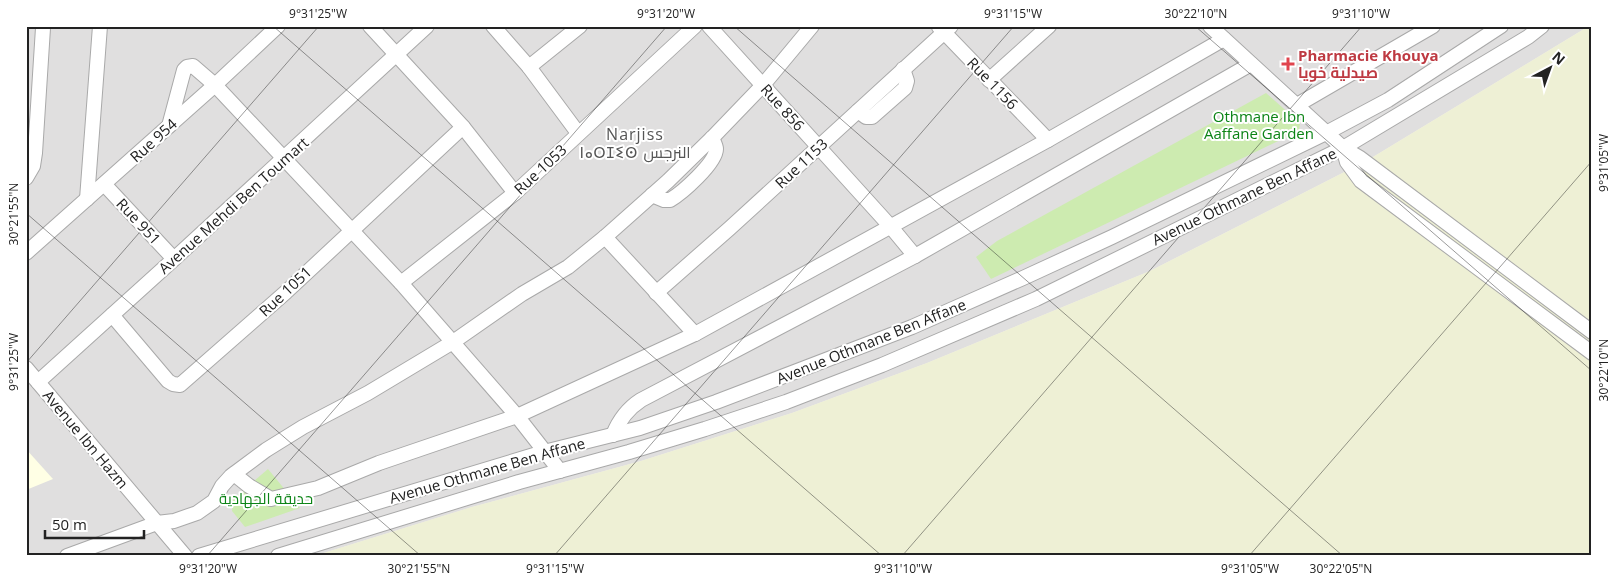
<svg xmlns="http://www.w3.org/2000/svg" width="1618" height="582" font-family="'Open Sans',Cairo,'Noto Sans Tifinagh',sans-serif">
<rect width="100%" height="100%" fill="#f2efe9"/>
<!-- residential -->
<path fill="#e0dfdf" d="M 26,26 L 1589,26 L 1368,160 L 1150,271 L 927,363 L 792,413 L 641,461 L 472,507 L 314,556 L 26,556 Z"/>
<!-- education -->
<path fill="#ffffe5" d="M 26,449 L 53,479 L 26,490 Z"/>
<!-- farmland -->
<path fill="#eef0d5" d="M 1589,26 L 1592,26 L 1592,556 L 314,556 L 472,507 L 641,461 L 792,413 L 927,363 L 1150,271 L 1368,160 Z"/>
<!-- grass -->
<g fill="#cdebb0">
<path d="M 1266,93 L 1300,123 L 1299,131 L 991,279 L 976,257 L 997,241 Z"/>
<path d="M 268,469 L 300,508 L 245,527 L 232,511 L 233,499 Z"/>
</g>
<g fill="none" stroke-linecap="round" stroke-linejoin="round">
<defs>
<g id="minor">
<path d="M 370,26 L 463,127 L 515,193"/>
<path d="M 493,26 L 529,67 L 578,133"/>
<path d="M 709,26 L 891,227 L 915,256"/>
<path d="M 1210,26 L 1343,148 L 1360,158 L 1592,332"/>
<path d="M 939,27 L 1048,140"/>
<path d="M 529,67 L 580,26"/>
<path d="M 989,80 L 1049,26"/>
<path d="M 1297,105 L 1433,26"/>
<path d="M 858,111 L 866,117 L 872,117 L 905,88 L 907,81 L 903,69"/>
<path d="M 169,126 L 184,70 L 187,67 L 193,66 L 215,85 L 401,283 L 517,416 L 560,471"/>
<path d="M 1343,148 L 1347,162 L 1361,181 L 1592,353"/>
<path d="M 26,178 L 33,166 L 35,153 L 43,28"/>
<path d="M 104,184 L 174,259"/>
<path d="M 652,195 L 664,200 L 670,200 C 682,193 716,163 716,149 C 716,145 713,141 712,138"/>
<path d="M 87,199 L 100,26"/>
<path d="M 605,237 L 695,334"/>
<path d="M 26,253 L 215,85 L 278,26"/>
<path d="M 401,283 L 515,193 L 695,26"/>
<path d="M 656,293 L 730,228 L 951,26"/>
<path d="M 112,315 L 168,381 L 173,384 L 180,385 L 286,292 L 463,127"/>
<path d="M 26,368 L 185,556"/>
<path d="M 38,382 L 174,259 L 427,26"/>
<path d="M 613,435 C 619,420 627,409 641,400 L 915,256 L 1251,64"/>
<path d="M 234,474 L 249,486 L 271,499 L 318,488 L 379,463 L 517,416 L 695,334 L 1048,140 L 1224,39"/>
<path d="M 67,556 L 157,523 L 174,521 L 197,513 L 214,501 L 222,486 L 231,476 L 266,450 L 303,427 L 368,393 L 453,342 L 522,294 L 568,267 L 605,237 L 668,181 L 712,138 L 763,85 L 812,26"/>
<path d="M 199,556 L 544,452 L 640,428 L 716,402 L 912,327 L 1023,278 L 1112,237 L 1328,132 L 1388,100 L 1501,26"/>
<path d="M 278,556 L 519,482 L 629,452 L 705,429 L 786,402 L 882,365 L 1036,299 L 1343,148 L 1528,37 L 1542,26"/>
</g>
</defs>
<!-- minor casing -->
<use href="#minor" stroke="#a9a9a9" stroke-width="16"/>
<!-- minor -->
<use href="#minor" stroke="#fff" stroke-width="14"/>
</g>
<!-- ticks -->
<path fill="none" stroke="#222" stroke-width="1" stroke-opacity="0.45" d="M 273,26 L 882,556M 734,26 L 1343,556M 1195,26 L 1592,371M 26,213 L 421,556M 26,363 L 319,26M 207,556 L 667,26M 554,556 L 1014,26M 902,556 L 1362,26M 1249,556 L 1592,161"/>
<!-- markers -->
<path fill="#e0444e" stroke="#fff" stroke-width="2" d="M1285.5 56.5h5v5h5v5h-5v5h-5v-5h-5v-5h5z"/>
<g text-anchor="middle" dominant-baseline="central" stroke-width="4" stroke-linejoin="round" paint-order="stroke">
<!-- health labels -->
<g font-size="15" font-weight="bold" fill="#be3a42" stroke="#fff" text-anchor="start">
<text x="1298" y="55">Pharmacie Khouya<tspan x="1298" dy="17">صيدلية خويا</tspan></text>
</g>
<!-- street labels -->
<g font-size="15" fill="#222" stroke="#fff">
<text transform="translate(993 83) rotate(46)">Rue 1156</text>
<text transform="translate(783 107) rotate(48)">Rue 856</text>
<text transform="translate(153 140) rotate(-42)">Rue 954</text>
<text transform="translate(801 163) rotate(-43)">Rue 1153</text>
<text transform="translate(540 169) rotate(-43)">Rue 1053</text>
<text transform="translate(1244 196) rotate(-26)">Avenue Othmane Ben Affane</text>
<text transform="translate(233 205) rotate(-42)">Avenue Mehdi Ben Toumart</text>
<text transform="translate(139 221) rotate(47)">Rue 951</text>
<text transform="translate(285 291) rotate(-43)">Rue 1051</text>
<text transform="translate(871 341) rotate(-22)">Avenue Othmane Ben Affane</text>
<text transform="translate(86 439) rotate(50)">Avenue Ibn Hazm</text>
<text transform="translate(487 470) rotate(-16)">Avenue Othmane Ben Affane</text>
</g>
<!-- park labels -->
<g font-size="15" fill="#0c8416" stroke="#fff">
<text x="1259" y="116">Othmane Ibn<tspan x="1259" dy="17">Aaffane Garden</tspan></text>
<text x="266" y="498">حديقة الجهادية</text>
</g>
<!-- neighbourhood labels -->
<g font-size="16" letter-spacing="1" fill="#555" stroke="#fff">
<text x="635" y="134">Narjiss<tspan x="635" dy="18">ⵏⴰⵔⵊⵉⵙ النرجس</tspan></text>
</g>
</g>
<!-- border -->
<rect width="1618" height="582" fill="none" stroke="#ffffff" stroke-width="55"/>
<!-- north arrow -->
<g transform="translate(1550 68) rotate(41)" stroke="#ffffff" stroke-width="4" paint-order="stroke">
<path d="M0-4L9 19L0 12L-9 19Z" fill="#222222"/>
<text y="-8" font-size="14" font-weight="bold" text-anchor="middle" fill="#222222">N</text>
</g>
<!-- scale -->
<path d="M45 530v8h99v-8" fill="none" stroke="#222222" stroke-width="2.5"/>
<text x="52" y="530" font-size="15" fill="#222222" stroke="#ffffff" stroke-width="4" paint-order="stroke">50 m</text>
<rect x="28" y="28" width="1562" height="526" fill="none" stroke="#222" stroke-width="2"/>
<g font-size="12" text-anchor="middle" fill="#222">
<text x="318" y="18">9°31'25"W</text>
<text x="666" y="18">9°31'20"W</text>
<text x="1013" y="18">9°31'15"W</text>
<text x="1196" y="18">30°22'10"N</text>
<text x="1361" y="18">9°31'10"W</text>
<text transform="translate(1604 163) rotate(-90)" y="4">9°31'05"W</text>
<text transform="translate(14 214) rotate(-90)" y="4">30°21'55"N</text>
<text transform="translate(14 362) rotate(-90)" y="4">9°31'25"W</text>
<text transform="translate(1604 370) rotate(-90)" y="4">30°22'10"N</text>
<text x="208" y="573">9°31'20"W</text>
<text x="419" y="573">30°21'55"N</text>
<text x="555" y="573">9°31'15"W</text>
<text x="903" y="573">9°31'10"W</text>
<text x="1250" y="573">9°31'05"W</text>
<text x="1341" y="573">30°22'05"N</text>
</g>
</svg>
